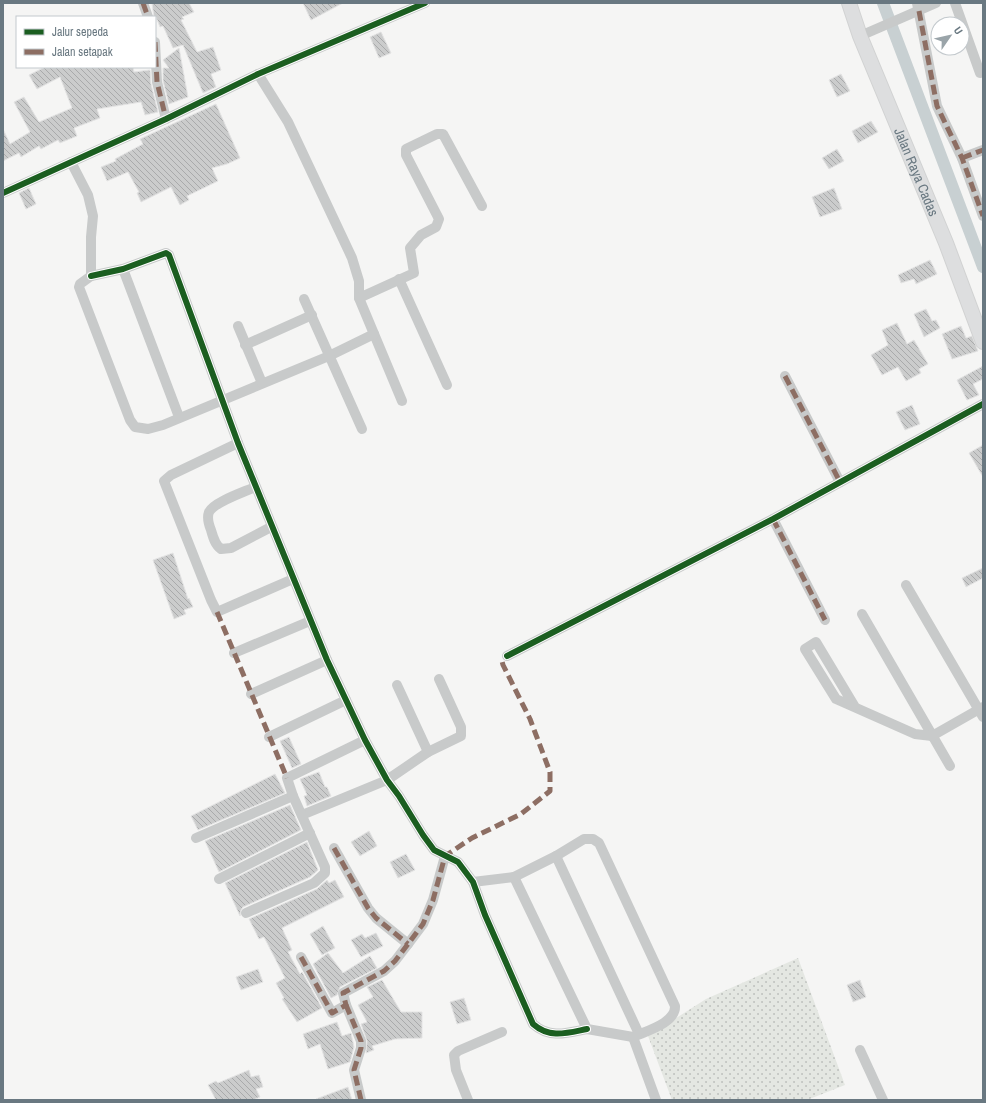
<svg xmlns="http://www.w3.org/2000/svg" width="986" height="1103" font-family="'Archivo Narrow',sans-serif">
<defs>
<pattern id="grass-dots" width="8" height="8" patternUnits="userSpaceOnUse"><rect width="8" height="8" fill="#e4e7e2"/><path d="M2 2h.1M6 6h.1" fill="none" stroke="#bdc0bd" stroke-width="1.8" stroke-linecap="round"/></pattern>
<pattern id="building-back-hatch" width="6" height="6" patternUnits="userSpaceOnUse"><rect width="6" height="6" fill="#cbcccc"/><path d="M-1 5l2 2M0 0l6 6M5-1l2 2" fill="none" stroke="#a9aaab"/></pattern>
</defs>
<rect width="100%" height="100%" fill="#f5f5f4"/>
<!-- grass -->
<path fill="url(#grass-dots)" d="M 798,958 L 845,1085 L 807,1100 L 672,1100 L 648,1036 L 706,999 Z"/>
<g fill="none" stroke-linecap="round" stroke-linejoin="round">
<!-- canal -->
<path stroke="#c8d0d2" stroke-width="12" d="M 883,3 L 983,267"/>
</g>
<!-- building -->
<g fill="url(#building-back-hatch)" stroke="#e4e4e4">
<path d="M 152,3 L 189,3 L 194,12 L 182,17 L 184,19 L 181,20 L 197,52 L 213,47 L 221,70 L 211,74 L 216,87 L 203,93 L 183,45 L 173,48 L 163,26 L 160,27 L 156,17 L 154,17 Z"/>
<path d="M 303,3 L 343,3 L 311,20 Z"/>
<path d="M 381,32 L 391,53 L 379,58 L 370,37 Z"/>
<path d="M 179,48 L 188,97 L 169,104 L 163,81 L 163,68 L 169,68 L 163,60 Z"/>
<path d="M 45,67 L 133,67 L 134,72 L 150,70 L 151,84 L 158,112 L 145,115 L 141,102 L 97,109 L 100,118 L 74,128 L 77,136 L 60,143 L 58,140 L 41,149 L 39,146 L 21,157 L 19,153 L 3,161 L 3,129 L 10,144 L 30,132 L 14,102 L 24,97 L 39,122 L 72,108 L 60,77 L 37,89 L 29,75 Z"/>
<path d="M 841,74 L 850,91 L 837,97 L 829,80 Z"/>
<path d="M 216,104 L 240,158 L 227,164 L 212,168 L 218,181 L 187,196 L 189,200 L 180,205 L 171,187 L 141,202 L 137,193 L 139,192 L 128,172 L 107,181 L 101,167 L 116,161 L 115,159 L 143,144 L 140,139 Z"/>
<path d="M 871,121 L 878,132 L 858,143 L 852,131 Z"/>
<path d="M 837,149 L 844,161 L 829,169 L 822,158 Z"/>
<path d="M 29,188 L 36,204 L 26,209 L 19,193 Z"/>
<path d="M 834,188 L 842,209 L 820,217 L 812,197 Z"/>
<path d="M 930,260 L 937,274 L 916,284 L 914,279 L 901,283 L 898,275 Z"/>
<path d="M 926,309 L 932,321 L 936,320 L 940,328 L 924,337 L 914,314 Z"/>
<path d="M 897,323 L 907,344 L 914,340 L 928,364 L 919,369 L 921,373 L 906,381 L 898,367 L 882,375 L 871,355 L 888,345 L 882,330 Z"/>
<path d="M 961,326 L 966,338 L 972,336 L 978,351 L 952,359 L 942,334 Z"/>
<path d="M 983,366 L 983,379 L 973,384 L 979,395 L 967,400 L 957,380 Z"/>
<path d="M 912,405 L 920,424 L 905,430 L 896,412 Z"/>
<path d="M 983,445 L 983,477 L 969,453 Z"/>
<path d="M 173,553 L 188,599 L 189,598 L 193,607 L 184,610 L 186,614 L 174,619 L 153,560 Z"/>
<path d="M 983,568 L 983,578 L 966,587 L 962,578 Z"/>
<path d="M 289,737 L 301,764 L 292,768 L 280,741 Z"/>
<path d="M 319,772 L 325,787 L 327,787 L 331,796 L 307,806 L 304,796 L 307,795 L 300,779 Z"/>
<path d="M 275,774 L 285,793 L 198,830 L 191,816 Z"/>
<path d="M 290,805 L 301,830 L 219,872 L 205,841 Z"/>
<path d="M 369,831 L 377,846 L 360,856 L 351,842 Z"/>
<path d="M 307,842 L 318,870 L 310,877 L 243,907 L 241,910 L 240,916 L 225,883 Z"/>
<path d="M 406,854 L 415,870 L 398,878 L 390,862 Z"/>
<path d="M 327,880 L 329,883 L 335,880 L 344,897 L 282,928 L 292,950 L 288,952 L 300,974 L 302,972 L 322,1008 L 297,1022 L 282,999 L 284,998 L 276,983 L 285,978 L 264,937 L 259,939 L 249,919 L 317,889 Z"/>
<path d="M 323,926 L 335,948 L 322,955 L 310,934 Z"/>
<path d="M 376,933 L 383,946 L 361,957 L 351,940 L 362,934 L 365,938 Z"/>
<path d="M 328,953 L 343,973 L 370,956 L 377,968 L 340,987 L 337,995 L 331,998 L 313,964 Z"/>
<path d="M 258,969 L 263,982 L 241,990 L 236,977 Z"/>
<path d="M 382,980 L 401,1012 L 422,1012 L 422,1038 L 395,1039 L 372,1046 L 374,1050 L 366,1053 L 367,1041 L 361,1024 L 367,1022 L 358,1005 L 373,997 L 367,987 Z"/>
<path d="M 860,980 L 866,997 L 853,1002 L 847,985 Z"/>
<path d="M 464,998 L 471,1020 L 457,1024 L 450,1002 Z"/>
<path d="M 337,1022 L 342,1036 L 351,1033 L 354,1047 L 350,1062 L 328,1069 L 320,1044 L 308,1049 L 303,1034 Z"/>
<path d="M 249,1070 L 251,1077 L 259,1075 L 263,1087 L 256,1089 L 260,1097 L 253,1100 L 216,1100 L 208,1085 L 216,1081 L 218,1083 Z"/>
<path d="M 348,1087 L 352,1100 L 317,1100 L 316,1099 Z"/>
</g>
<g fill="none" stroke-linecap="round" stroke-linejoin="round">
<defs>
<g id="secondary">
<path id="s1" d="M 849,3 L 860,36 L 946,243 L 983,342"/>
</g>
</defs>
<!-- secondary casing -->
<use href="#secondary" stroke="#d1d2d2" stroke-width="16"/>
<!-- street -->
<g stroke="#c8caca" stroke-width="10">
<path d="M 143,3 L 148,17"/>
<path d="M 917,3 L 937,106 L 962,158 L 983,216"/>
<path d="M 955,3 L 980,73"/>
<path d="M 860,36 L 936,3"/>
<path d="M 155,42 L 157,82 L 166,119"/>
<path d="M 258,74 L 288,122 L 352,258 L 359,281 L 359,298 L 402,401"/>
<path d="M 962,158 L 983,150"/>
<path d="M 71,162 L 88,195 L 93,216 L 91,237 L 91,276 L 80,284 L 79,287 L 130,420 L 135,427 L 148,429 L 163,425 L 329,356 L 374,334"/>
<path d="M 3,193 L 166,119 L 258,74 L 425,3"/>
<path d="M 123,269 L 179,417"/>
<path d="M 91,276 L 123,269 L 166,253 L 169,255 L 238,443 L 327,660 L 365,740 L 387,780 L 399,796 L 423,835 L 434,850 L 458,862 L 473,882 L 485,915 L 533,1024 C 550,1039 567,1033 587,1029"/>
<path d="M 399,279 L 447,385"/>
<path d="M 359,298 L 414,273 L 410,248 L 421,235 L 436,227 L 439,219 L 406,155 L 406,149 L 437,134 L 443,134 L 482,206"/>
<path d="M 304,299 L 362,429"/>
<path d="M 238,326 L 262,383"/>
<path d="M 245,345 L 312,315"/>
<path d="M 785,376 L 840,482"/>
<path d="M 238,443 L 171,475 L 164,481 L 211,600 L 217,612 L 293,579"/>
<path d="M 255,487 C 244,492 214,502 209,512 C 207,517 209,525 211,530 C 213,537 215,545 221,549 L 231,548 L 271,527"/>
<path d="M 773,519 L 825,620"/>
<path d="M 906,585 L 983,717"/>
<path d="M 862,614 L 950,766"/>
<path d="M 234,653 L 310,621"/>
<path d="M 507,656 L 773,519 L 983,404"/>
<path d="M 397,685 L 428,752"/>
<path d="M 251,694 L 327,660"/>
<path d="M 855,707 L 816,642 L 805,649 L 836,699 L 915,734 L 932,736 L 983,707"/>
<path d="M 269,737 L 346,700"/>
<path d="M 302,815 L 387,780 L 428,752 L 461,736 L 461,727 L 439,679"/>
<path d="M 196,838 L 293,796"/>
<path d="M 334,848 L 368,908 L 376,918 L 408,944"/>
<path d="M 556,856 L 639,1034"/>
<path d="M 514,877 L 587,1029 L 633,1037"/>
<path d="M 219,879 L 310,833"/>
<path d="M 473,882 L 514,877 L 556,856 L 584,839 L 593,839 L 599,843 L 675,1006 C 676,1023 646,1031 633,1037 L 656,1100"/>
<path d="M 246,913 L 314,883 L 325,873 L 325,867 L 293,796 L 287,778 L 365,740"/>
<path d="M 301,957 L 332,1013 L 346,1005 L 343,993 L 384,971 L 395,961 L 408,944 L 423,924 L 433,900 L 445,856"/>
<path d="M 346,1005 L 361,1041 L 361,1048 L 354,1070 L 361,1100"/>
<path d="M 860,1050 L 883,1100"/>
<path d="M 468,1100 L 456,1070 L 454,1055 L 458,1051 L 502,1032"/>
</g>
<!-- secondary -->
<use href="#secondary" stroke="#dddedf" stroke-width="14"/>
<!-- quiet -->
<g stroke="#8d6e63" stroke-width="5" stroke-dasharray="10 5" stroke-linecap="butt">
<path d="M 143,3 L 148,17"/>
<path d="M 919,11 L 937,106 L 962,158 L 983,216"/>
<path d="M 155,42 L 157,82 L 166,119"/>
<path d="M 962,158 L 983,150"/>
<path d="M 785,376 L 840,482"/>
<path d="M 773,519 L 825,620"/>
<path d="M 217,612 L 287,778"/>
<path d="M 334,848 L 368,908 L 376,918 L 408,944"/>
<path d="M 301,957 L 332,1013 L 346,1005 L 343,993 L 384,971 L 395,961 L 408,944 L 423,924 L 433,900 L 445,856 L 472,838 L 521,814 L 550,791 L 550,772 L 530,719 L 503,665 L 502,661 L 509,655"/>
<path d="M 346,1005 L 361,1041 L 361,1048 L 354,1070 L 361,1100"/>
</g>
<defs>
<g id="cycleway">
<path d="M 3,193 L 166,119 L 258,74 L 425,3"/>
<path d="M 91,276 L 123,269 L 166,253 L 169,255 L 238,443 L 327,660 L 365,740 L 387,780 L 399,796 L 423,835 L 434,850 L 458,862 L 473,882 L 485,915 L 533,1024 C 550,1039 567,1033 587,1029"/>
<path d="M 507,656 L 773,519 L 983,404"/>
</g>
</defs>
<!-- cycleway casing -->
<use href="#cycleway" stroke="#fff" stroke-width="8"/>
<!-- cycleway -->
<use href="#cycleway" stroke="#1b5e20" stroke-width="6"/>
</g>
<g text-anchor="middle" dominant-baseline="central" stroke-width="4" stroke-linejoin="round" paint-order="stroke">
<!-- street labels -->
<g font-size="14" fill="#697881" stroke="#fff">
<text stroke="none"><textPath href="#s1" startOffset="182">Jalan Raya Cadas</textPath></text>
</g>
</g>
<!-- border -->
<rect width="986" height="1103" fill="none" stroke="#697881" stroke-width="8"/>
<!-- legend -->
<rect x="16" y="16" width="140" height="52" fill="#ffffff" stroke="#c3c9cd"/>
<rect x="24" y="29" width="20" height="6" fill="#1b5e20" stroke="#c3c9cd"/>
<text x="52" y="36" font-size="12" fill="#697881">Jalur sepeda</text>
<rect x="24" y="49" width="20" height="6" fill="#8d6e63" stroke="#c3c9cd"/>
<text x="52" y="56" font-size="12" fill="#697881">Jalan setapak</text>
<!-- north arrow -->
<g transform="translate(950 36) rotate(56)"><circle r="19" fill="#ffffff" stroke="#c3c9cd"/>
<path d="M0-3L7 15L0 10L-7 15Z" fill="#9aa4a9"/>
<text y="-6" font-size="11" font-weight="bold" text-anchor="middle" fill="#697881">U</text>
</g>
</svg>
